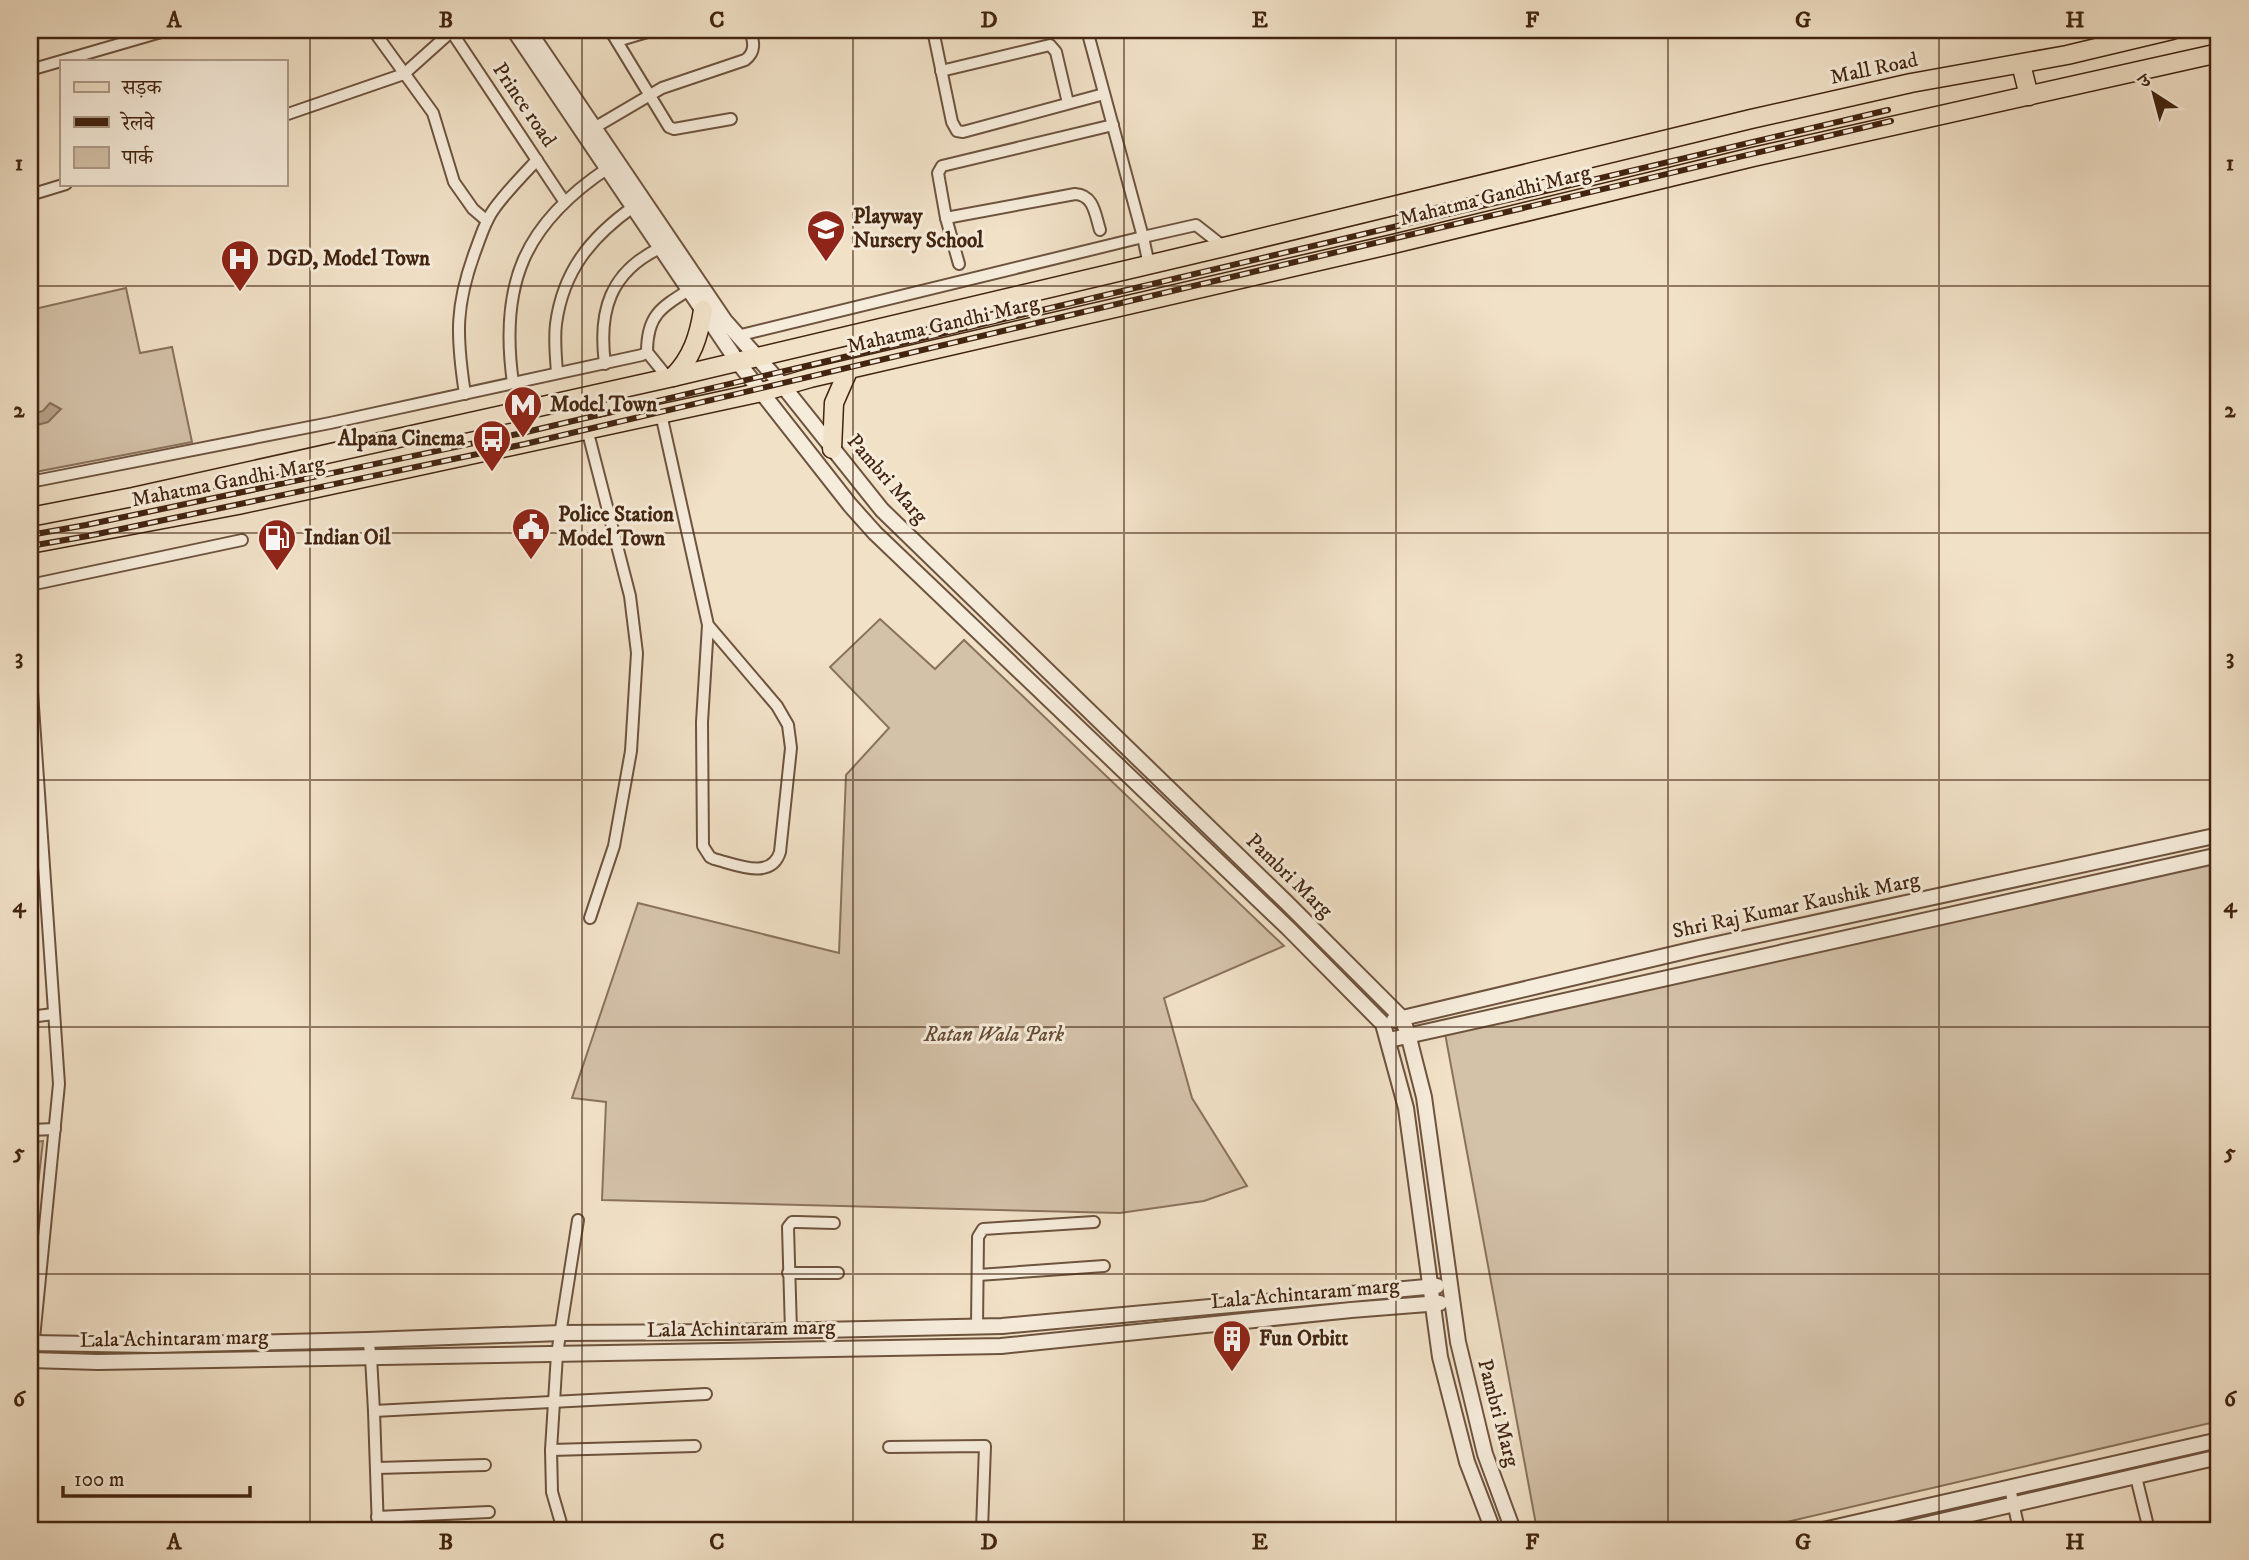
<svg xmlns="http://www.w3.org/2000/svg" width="2249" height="1560" font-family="'IM FELL DW Pica','Noto Serif Devanagari',serif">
<rect width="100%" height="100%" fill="#f1e1c7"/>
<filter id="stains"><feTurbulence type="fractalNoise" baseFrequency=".00286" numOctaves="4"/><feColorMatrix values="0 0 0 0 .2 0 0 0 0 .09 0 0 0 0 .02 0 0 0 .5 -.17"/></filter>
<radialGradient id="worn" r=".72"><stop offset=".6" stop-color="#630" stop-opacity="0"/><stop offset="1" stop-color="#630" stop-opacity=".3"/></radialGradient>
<!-- green -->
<g fill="#d3c1a8" stroke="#8a725c" stroke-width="2">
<path d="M 126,288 L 140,353 L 172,347 L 192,442 L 30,473 L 30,310 Z"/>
<path d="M 880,619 L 935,669 L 964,640 L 1284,946 L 1164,998 L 1192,1098 L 1247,1186 L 1204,1201 L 1120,1213 L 602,1200 L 606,1102 L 572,1098 L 638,903 L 839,953 L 846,775 L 889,728 L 830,667 Z"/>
<path d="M 2219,858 L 2219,1421 L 1752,1530 L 1537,1530 L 1444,1028 Z"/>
<path d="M 43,1141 L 30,1255 L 30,1143 Z"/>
</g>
<!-- water -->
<path fill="#b6a189" stroke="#886f59" stroke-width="2" d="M 50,403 L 61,409 L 48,422 L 30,427 L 30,415 L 43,411 Z"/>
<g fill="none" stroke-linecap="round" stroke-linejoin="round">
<defs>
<g id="minor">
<path d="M 373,30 L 433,113 L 454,182 L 473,209 L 487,221"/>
<path d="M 610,30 L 669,127 L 674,129 L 731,119"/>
<path d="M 1087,30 L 1143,237 L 1196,225 L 1224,247"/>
<path d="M 451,31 L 564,201"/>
<path d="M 934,35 L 952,122 L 957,131 L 963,132 L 1104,94"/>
<path d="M 617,41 L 654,30"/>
<path d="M 30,70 L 168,30"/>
<path d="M 941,71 L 1050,45 L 1056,52 L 1068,103"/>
<path d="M 285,115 L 404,74 L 453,30"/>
<path d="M 594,128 L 662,88 L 745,60 C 756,52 754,42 750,30"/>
<path d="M 30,195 L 66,184"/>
<path d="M 946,218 L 1075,194 C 1094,195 1095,214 1100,230"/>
<path d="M 959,264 L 946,218 L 938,173 L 942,166 L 1113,125"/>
<path d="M 737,336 L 1143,237 L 1149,265"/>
<path d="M 647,352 L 668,378"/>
<path d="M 605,364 C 598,311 610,272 660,248"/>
<path d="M 557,373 C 556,357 554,340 556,324 C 563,271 591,237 633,207"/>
<path d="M 513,383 C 499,284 524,224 608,168"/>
<path d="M 465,394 C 456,335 455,305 476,249 C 481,236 485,221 494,209 C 506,192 522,176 537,160"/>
<path d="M 661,414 L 708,625 L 777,706 L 788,725 L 791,748 L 780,852 C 771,881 735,864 714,859 L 710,857 L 703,846 L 702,722 L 708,625"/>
<path d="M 587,429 L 630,596 L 637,653 L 631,751 L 614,846 L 590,918"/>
<path d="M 30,482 L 330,423 L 642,355 L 647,352 C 647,316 660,308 689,290"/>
<path d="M 30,585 L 242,540"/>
<path d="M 30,663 L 59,1084 L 30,1379"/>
<path d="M 30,1017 L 53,1014"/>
<path d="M 30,1085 L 32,1085"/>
<path d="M 30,1130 L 55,1129"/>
<path d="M 788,1273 L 838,1273"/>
<path d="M 978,1275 L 1104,1266"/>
<path d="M 977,1327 L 978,1237 L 983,1229 L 1094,1222"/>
<path d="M 791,1331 L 788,1227 L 792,1222 L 797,1222 L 834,1223"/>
<path d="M 368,1340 L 371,1357 L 374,1411 L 378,1530"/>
<path d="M 374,1411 L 706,1394"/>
<path d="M 889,1447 L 985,1446 L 982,1530"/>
<path d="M 551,1450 L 695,1446"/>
<path d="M 377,1468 L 485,1465"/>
<path d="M 2136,1477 L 2149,1530"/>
<path d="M 2010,1488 L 2019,1530"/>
<path d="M 377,1517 L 489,1512"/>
<path d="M 1958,1518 L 1960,1530"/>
<path d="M 563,1530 L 552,1492 L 551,1450 L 557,1354 L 578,1220"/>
</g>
<g id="tertiary">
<path d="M 514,30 L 737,361 L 850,505 L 875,533 L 1288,928 L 1383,1024 L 1406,1108 L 1440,1357 L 1467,1462 L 1493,1530"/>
<path d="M 528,30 L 725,321 L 783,386 L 882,510 L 1286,902 L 1402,1018 L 1408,1034 L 1424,1097 L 1458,1342 L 1485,1454 L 1513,1530"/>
<path d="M 1394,1020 L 1699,948 L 2219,835"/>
<path d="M 1389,1040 L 2219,855"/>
<path d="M 30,1343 L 153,1345 L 368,1340 L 561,1333 L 728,1332 L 1002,1326 L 1437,1286"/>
<path d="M 30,1360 L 98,1362 L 1001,1346 L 1351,1310 L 1440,1303"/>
<path d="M 1823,1530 L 2219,1440"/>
<path d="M 1902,1530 L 2219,1457"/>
</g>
<g id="primary">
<path d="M 2021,64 L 2029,96"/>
<path d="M 673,377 C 692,358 699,336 703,310"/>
<path d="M 832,449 L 834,403 L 848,371"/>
<path d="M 30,517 L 133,497 L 673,377 L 1224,247 L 1751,119 L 1911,83 L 2067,55 L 2172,30"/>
<path d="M 30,544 L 238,505 L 762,392 L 810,378 L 1393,244 L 1753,157 L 2219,53"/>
</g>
</defs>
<!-- minor casing -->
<use href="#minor" stroke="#6e533e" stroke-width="14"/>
<!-- tertiary casing -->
<use href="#tertiary" stroke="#6e533e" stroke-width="18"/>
<!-- primary casing -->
<use href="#primary" stroke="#422410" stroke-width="21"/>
<!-- minor -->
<use href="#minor" stroke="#f6ecdb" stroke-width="10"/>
<!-- tertiary -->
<use href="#tertiary" stroke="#f6ecdb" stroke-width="14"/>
<!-- primary -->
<use href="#primary" stroke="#f1e1c7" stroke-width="18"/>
<defs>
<g id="rail">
<path d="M 30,535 L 86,525 L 522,433 L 1888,110"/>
<path d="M 30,546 L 88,536 L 525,444 L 1891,121"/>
</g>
</defs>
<!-- rail casing -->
<use href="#rail" stroke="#422410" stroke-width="6"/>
<!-- rail -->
<use href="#rail" stroke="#f6ecdb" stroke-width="3.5" stroke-dasharray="10" stroke-linecap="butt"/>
</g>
<!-- grid -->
<path fill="none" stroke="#422410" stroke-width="2" stroke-opacity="0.55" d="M 310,30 L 310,1530M 582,30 L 582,1530M 853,30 L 853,1530M 1124,30 L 1124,1530M 1396,30 L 1396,1530M 1668,30 L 1668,1530M 1939,30 L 1939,1530M 30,286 L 2219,286M 30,533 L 2219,533M 30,780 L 2219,780M 30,1027 L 2219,1027M 30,1274 L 2219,1274"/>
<!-- icons -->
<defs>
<symbol id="school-pin" viewBox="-11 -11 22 30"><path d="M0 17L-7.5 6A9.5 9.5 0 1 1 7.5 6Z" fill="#8f2418" stroke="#f6ecdb"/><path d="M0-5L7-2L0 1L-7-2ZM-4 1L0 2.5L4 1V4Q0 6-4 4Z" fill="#fff"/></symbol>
<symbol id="hospital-pin" viewBox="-11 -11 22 30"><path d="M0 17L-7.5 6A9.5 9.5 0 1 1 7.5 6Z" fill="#8f2418" stroke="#f6ecdb"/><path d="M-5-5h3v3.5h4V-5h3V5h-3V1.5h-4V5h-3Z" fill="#fff"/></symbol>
<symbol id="metro-pin" viewBox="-11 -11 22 30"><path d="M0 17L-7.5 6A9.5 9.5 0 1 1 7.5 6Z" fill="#8f2418" stroke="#f6ecdb"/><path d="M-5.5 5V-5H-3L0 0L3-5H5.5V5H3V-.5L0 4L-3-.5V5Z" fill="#fff"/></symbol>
<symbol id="bus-pin" viewBox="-11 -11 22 30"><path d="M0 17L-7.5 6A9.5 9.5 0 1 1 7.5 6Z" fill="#8f2418" stroke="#f6ecdb"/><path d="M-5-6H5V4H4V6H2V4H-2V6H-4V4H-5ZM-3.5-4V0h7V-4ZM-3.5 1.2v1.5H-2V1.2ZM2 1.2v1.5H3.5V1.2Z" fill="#fff"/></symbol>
<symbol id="civic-pin" viewBox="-11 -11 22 30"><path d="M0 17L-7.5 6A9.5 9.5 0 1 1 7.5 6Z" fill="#8f2418" stroke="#f6ecdb"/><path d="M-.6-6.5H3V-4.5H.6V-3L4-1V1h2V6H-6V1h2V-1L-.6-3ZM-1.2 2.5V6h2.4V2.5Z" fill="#fff"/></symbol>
<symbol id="fuel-pin" viewBox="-11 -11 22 30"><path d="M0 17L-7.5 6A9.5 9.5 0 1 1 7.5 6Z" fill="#8f2418" stroke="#f6ecdb"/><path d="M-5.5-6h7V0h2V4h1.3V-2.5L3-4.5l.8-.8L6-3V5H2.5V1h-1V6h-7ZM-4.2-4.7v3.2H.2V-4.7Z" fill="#fff"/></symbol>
<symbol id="building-pin" viewBox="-11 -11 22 30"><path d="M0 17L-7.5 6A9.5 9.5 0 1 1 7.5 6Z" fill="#8f2418" stroke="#f6ecdb"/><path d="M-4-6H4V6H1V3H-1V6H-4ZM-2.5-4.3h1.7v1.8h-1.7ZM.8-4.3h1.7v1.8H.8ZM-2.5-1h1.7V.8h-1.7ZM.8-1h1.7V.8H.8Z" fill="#fff"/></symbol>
</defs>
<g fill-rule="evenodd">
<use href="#school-pin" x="804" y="207" width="44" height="60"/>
<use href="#hospital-pin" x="218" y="237" width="44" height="60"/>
<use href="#metro-pin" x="501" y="383" width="44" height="60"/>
<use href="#bus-pin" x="470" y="417" width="44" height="60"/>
<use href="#civic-pin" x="509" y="505" width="44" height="60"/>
<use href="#fuel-pin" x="255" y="516" width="44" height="60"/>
<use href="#building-pin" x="1210" y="1317" width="44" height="60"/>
</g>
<g text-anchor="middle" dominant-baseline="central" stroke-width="6" stroke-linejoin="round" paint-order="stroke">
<!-- street labels -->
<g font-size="21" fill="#422410" stroke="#f6ecdb">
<text transform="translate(1874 69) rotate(-12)">Mall Road</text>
<text transform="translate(524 105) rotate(56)">Prince road</text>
<text transform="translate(1495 196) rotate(-14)">Mahatma Gandhi Marg</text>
<text transform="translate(943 325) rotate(-13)">Mahatma Gandhi Marg</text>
<text transform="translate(887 479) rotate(49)">Pambri Marg</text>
<text transform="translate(228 482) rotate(-11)">Mahatma Gandhi Marg</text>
<text transform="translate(1289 876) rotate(44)">Pambri Marg</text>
<text transform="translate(1796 906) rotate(-12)">Shri Raj Kumar Kaushik Marg</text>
<text transform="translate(1305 1294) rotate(-5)">Lala Achintaram marg</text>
<text transform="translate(741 1329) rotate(-1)">Lala Achintaram marg</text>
<text transform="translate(174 1339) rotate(-1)">Lala Achintaram marg</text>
<text transform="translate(1498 1413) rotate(75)">Pambri Marg</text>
</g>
<!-- poi labels -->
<g font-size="21" font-weight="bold" fill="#422410" stroke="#f6ecdb" text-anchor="start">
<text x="853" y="217">Playway<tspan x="853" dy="24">Nursery School</tspan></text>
<text x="267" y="259">DGD, Model Town</text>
<text x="550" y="405">Model Town</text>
<text x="465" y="439" text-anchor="end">Alpana Cinema</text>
<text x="558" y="515">Police Station<tspan x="558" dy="24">Model Town</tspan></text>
<text x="304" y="538">Indian Oil</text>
<text x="1259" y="1339">Fun Orbitt</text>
</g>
<!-- park labels -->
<g font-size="21" font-style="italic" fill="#664b36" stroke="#f6ecdb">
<text x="994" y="1035">Ratan Wala Park</text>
</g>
</g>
<!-- margin -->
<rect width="2249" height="1560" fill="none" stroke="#f1e1c7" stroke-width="77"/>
<!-- legend -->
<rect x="60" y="60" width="228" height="126" fill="#f6ecdb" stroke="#ae9c8a" stroke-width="2"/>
<rect x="74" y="82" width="35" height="10" fill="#f1e1c7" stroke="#ae9c8a" stroke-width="2"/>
<text x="122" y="94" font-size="21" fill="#422410">सड़क</text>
<rect x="74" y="117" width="35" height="10" fill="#422410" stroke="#ae9c8a" stroke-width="2"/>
<text x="122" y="130" font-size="21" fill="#422410">रेलवे</text>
<rect x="74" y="147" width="35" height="21" fill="#d3c1a8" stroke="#ae9c8a" stroke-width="2"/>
<text x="122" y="164" font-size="21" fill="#422410">पार्क</text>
<!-- north arrow -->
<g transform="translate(2154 94) rotate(324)" stroke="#f6ecdb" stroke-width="5" paint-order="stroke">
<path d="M0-5L12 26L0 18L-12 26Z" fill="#422410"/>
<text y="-10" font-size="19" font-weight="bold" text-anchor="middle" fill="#422410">उ</text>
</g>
<!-- scale -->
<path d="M63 1486v10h187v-10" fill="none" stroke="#422410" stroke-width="3.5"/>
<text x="74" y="1486" font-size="21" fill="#422410" stroke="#f6ecdb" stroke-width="5" paint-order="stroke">100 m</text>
<rect x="38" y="38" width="2172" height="1484" fill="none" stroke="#422410" stroke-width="2.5"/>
<g font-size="23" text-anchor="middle" font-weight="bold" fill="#422410">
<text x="174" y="27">A</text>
<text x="446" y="27">B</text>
<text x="717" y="27">C</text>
<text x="989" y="27">D</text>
<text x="1260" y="27">E</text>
<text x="1532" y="27">F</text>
<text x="1803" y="27">G</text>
<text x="2075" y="27">H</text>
<text x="19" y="170">1</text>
<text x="2230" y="170">1</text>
<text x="19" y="417">2</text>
<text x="2230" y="417">2</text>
<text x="19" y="664">3</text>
<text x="2230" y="664">3</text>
<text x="19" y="912">4</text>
<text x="2230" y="912">4</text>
<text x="19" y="1159">5</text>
<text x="2230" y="1159">5</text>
<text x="19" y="1406">6</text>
<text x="2230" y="1406">6</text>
<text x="174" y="1549">A</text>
<text x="446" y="1549">B</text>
<text x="717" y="1549">C</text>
<text x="989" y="1549">D</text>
<text x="1260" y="1549">E</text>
<text x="1532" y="1549">F</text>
<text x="1803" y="1549">G</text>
<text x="2075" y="1549">H</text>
</g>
<rect width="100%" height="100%" filter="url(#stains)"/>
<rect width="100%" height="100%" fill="url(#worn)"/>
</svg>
